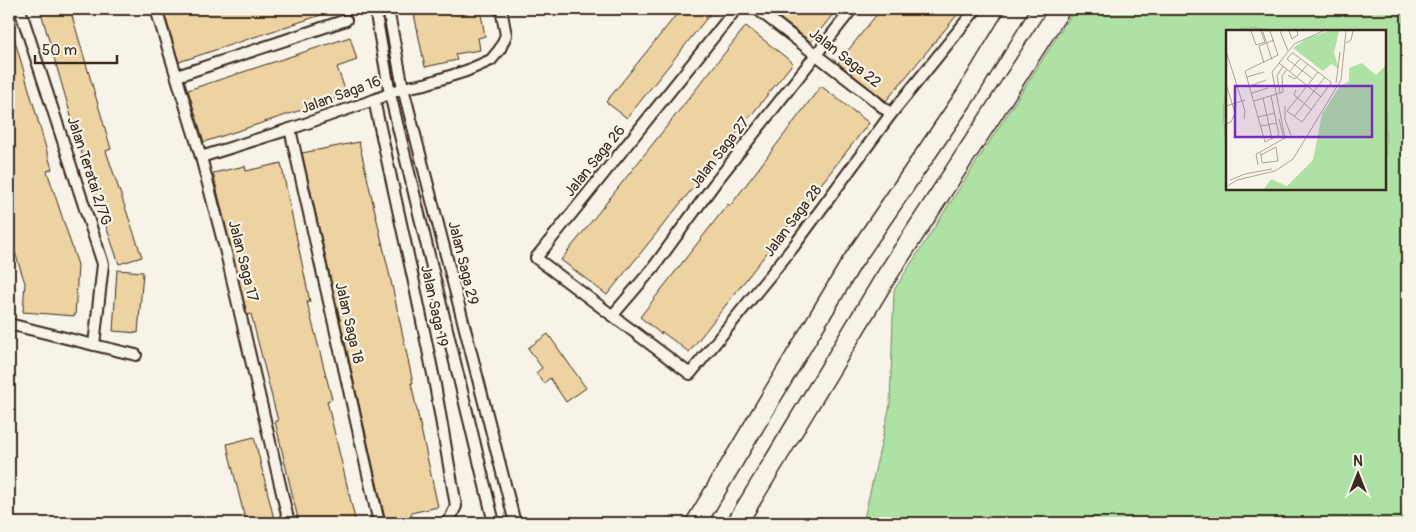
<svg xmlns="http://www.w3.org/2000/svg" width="1416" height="532" font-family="Pangolin,sans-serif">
<rect width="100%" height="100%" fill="#f7f3e8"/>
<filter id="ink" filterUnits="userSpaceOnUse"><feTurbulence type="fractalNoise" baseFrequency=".02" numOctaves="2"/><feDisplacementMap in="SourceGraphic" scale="10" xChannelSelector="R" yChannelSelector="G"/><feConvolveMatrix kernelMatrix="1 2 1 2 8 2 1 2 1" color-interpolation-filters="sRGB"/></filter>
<g filter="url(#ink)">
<!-- green -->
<path fill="#ade2a4" stroke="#748661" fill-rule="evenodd" d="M 1075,9 L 1407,9 L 1407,523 L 863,523 L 890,405 L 894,290 ZM 1227,31 L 1385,31 L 1385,189 L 1227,189 Z"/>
<!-- building -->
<g fill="#edd3a2" stroke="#3b2a1e">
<path d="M 40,9 L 70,9 L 111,149 L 106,151 L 142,257 L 119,264 L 86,168 Z"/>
<path d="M 163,9 L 336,9 L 336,10 L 179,62 Z"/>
<path d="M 413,9 L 480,9 L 485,36 L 478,38 L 480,50 L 455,54 L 457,60 L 425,67 Z"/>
<path d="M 681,9 L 714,9 L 627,118 L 606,102 Z"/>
<path d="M 768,9 L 837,9 L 811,42 Z"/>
<path d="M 881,9 L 962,9 L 886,101 L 838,63 Z"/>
<path d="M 746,26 L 793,63 L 607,295 L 561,260 Z"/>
<path d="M 11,27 L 52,169 L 47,171 L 78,265 L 75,316 L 23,312 L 25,283 L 9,234 L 9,28 Z"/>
<path d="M 350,37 L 357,60 L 337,67 L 347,95 L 204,142 L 188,90 Z"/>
<path d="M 821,86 L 869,123 L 689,352 L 662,332 L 661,334 L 640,317 L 728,204 L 730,206 Z"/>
<path d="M 359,142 L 393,290 L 413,383 L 411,383 L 438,507 L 411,513 L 413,522 L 405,523 L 386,523 L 302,153 Z"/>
<path d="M 281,163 L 310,302 L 307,302 L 332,399 L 327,401 L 356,523 L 299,523 L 275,421 L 278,421 L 251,314 L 247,315 L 213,173 L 245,166 L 246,171 Z"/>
<path d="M 117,270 L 143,272 L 138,333 L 113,331 Z"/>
<path d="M 548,334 L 586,388 L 566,402 L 550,378 L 544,383 L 536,373 L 542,368 L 528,348 Z"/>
<path d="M 254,437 L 259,457 L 275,523 L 246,523 L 229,454 L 227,444 Z"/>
</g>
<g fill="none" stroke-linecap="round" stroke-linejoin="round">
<defs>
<g id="street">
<path d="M 20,9 L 103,264 L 94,345"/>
<path d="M 156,9 L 201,157 L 226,253 L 289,523"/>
<path d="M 375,9 L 390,94 L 494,523"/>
<path d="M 388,9 L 403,88 L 515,523"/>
<path d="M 736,9 L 536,258 L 690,374 L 794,246 L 891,114 L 976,9"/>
<path d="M 757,9 L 868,95 L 891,114"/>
<path d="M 177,76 L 346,20"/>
<path d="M 374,100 L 413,278 L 434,379 L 456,506 L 450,519 L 446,523"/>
<path d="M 290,129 L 379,523"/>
<path d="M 201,157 L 290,129 L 374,100 L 403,88 L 425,84 L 466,71 L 491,60 L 500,49 L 506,35 L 501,9"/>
<path d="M 612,316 L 653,268 L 715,183 L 852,9"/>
<path d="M 9,324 L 94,345 L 136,355"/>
</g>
<g id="highway">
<path d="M 696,523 L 852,262 L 966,95 L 1018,9"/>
<path d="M 737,523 L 884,280 L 993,113 L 1060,9"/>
</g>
</defs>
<!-- street casing -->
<use href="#street" stroke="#3b2a1e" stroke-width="14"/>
<!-- highway casing -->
<use href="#highway" stroke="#3b2a1e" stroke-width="22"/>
<!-- street -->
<use href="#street" stroke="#f7f3e8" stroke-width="10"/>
<!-- highway -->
<use href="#highway" stroke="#f7f3e8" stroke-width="19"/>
</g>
</g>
<g text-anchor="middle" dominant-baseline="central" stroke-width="4.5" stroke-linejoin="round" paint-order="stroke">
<!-- street labels -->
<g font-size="15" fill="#3b2a1e" stroke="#f7f3e8">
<text transform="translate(845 58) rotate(38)">Jalan Saga 22</text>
<text transform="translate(341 95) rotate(-20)">Jalan Saga 16</text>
<text transform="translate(720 153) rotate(-52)">Jalan Saga 27</text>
<text transform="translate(595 161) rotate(-51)">Jalan Saga 26</text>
<text transform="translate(89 171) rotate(72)">Jalan Teratai 2/7G</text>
<text transform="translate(793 221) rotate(-53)">Jalan Saga 28</text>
<text transform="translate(243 261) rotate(76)">Jalan Saga 17</text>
<text transform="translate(463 263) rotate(76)">Jalan Saga 29</text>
<text transform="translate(434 306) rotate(78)">Jalan Saga 19</text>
<text transform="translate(349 323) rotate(77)">Jalan Saga 18</text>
</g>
</g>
<!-- overview -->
<g transform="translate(1226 30)">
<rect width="160" height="160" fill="#f7f3e8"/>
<path d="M 103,1 L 113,1 L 108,23 L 113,39 L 105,34 L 97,41 L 67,18 L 83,7 ZM 136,33 L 150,45 L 160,35 L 160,159 L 38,159 L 45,149 L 61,156 L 87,130 L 96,84 L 114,56 L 123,51 L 123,38 Z" fill="#ade2a4"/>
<path fill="none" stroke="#aca397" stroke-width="1" d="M 25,1 L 30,15 L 39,12 L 35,1M 44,1 L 52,25 L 19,41 L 39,112 L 53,105 L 45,66M 54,1 L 62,21M 63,1 L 66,9 L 72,5 L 71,1M 37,2 L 46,30M 120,13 L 125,10 L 127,1M 0,21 L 19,81 L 18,89M 38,33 L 33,16 L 48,10M 53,33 L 95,67M 64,41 L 74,29M 62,45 L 69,49 L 82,34M 21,47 L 38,42M 87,49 L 61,29 L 66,23 L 67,23 L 105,52 L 105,53 L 76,92 L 61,81 L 81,56 L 92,42M 110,53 L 114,22M 0,54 L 9,83 L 5,92 L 0,94M 24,56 L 40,50M 70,60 L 68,65 L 86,80M 26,63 L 42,58M 54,63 L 51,46 L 57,36M 37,68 L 46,109M 28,71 L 57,62 L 56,46 L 61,39M 0,76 L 19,70M 59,76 L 59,90 L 65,105M 32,87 L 49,83M 68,87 L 99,47M 53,89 L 58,109M 35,96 L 51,93M 34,122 L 59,108 L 46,42 L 68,14 L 97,1M 34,123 L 35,125 L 36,133 L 52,131 L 50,117 L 35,125M 32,135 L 30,124 L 34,122M 4,150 L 19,144 L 46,139M 0,157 L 11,150 L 49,141 L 67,129 L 115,50 L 120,1"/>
<path fill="#7b2cbf" fill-opacity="0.15" stroke="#7b2cbf" stroke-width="2.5" d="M 9,56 L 146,56 L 146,107 L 9,107 Z"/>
<rect width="160" height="160" fill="none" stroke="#3b2a1e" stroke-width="2.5"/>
</g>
<!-- margin -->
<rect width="1416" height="532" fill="none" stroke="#f7f3e8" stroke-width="30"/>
<rect x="15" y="15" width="1386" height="502" fill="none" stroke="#3b2a1e" stroke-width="2" filter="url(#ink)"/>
<!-- north arrow -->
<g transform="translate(1358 474)" stroke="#f7f3e8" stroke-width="4" paint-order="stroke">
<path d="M0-4L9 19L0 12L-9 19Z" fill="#3b2a1e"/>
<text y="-8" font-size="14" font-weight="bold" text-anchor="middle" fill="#3b2a1e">N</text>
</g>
<!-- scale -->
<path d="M35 55v8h82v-8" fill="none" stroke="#3b2a1e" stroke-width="2.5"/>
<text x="42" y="55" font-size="15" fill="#3b2a1e" stroke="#f7f3e8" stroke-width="4" paint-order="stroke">50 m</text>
</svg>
